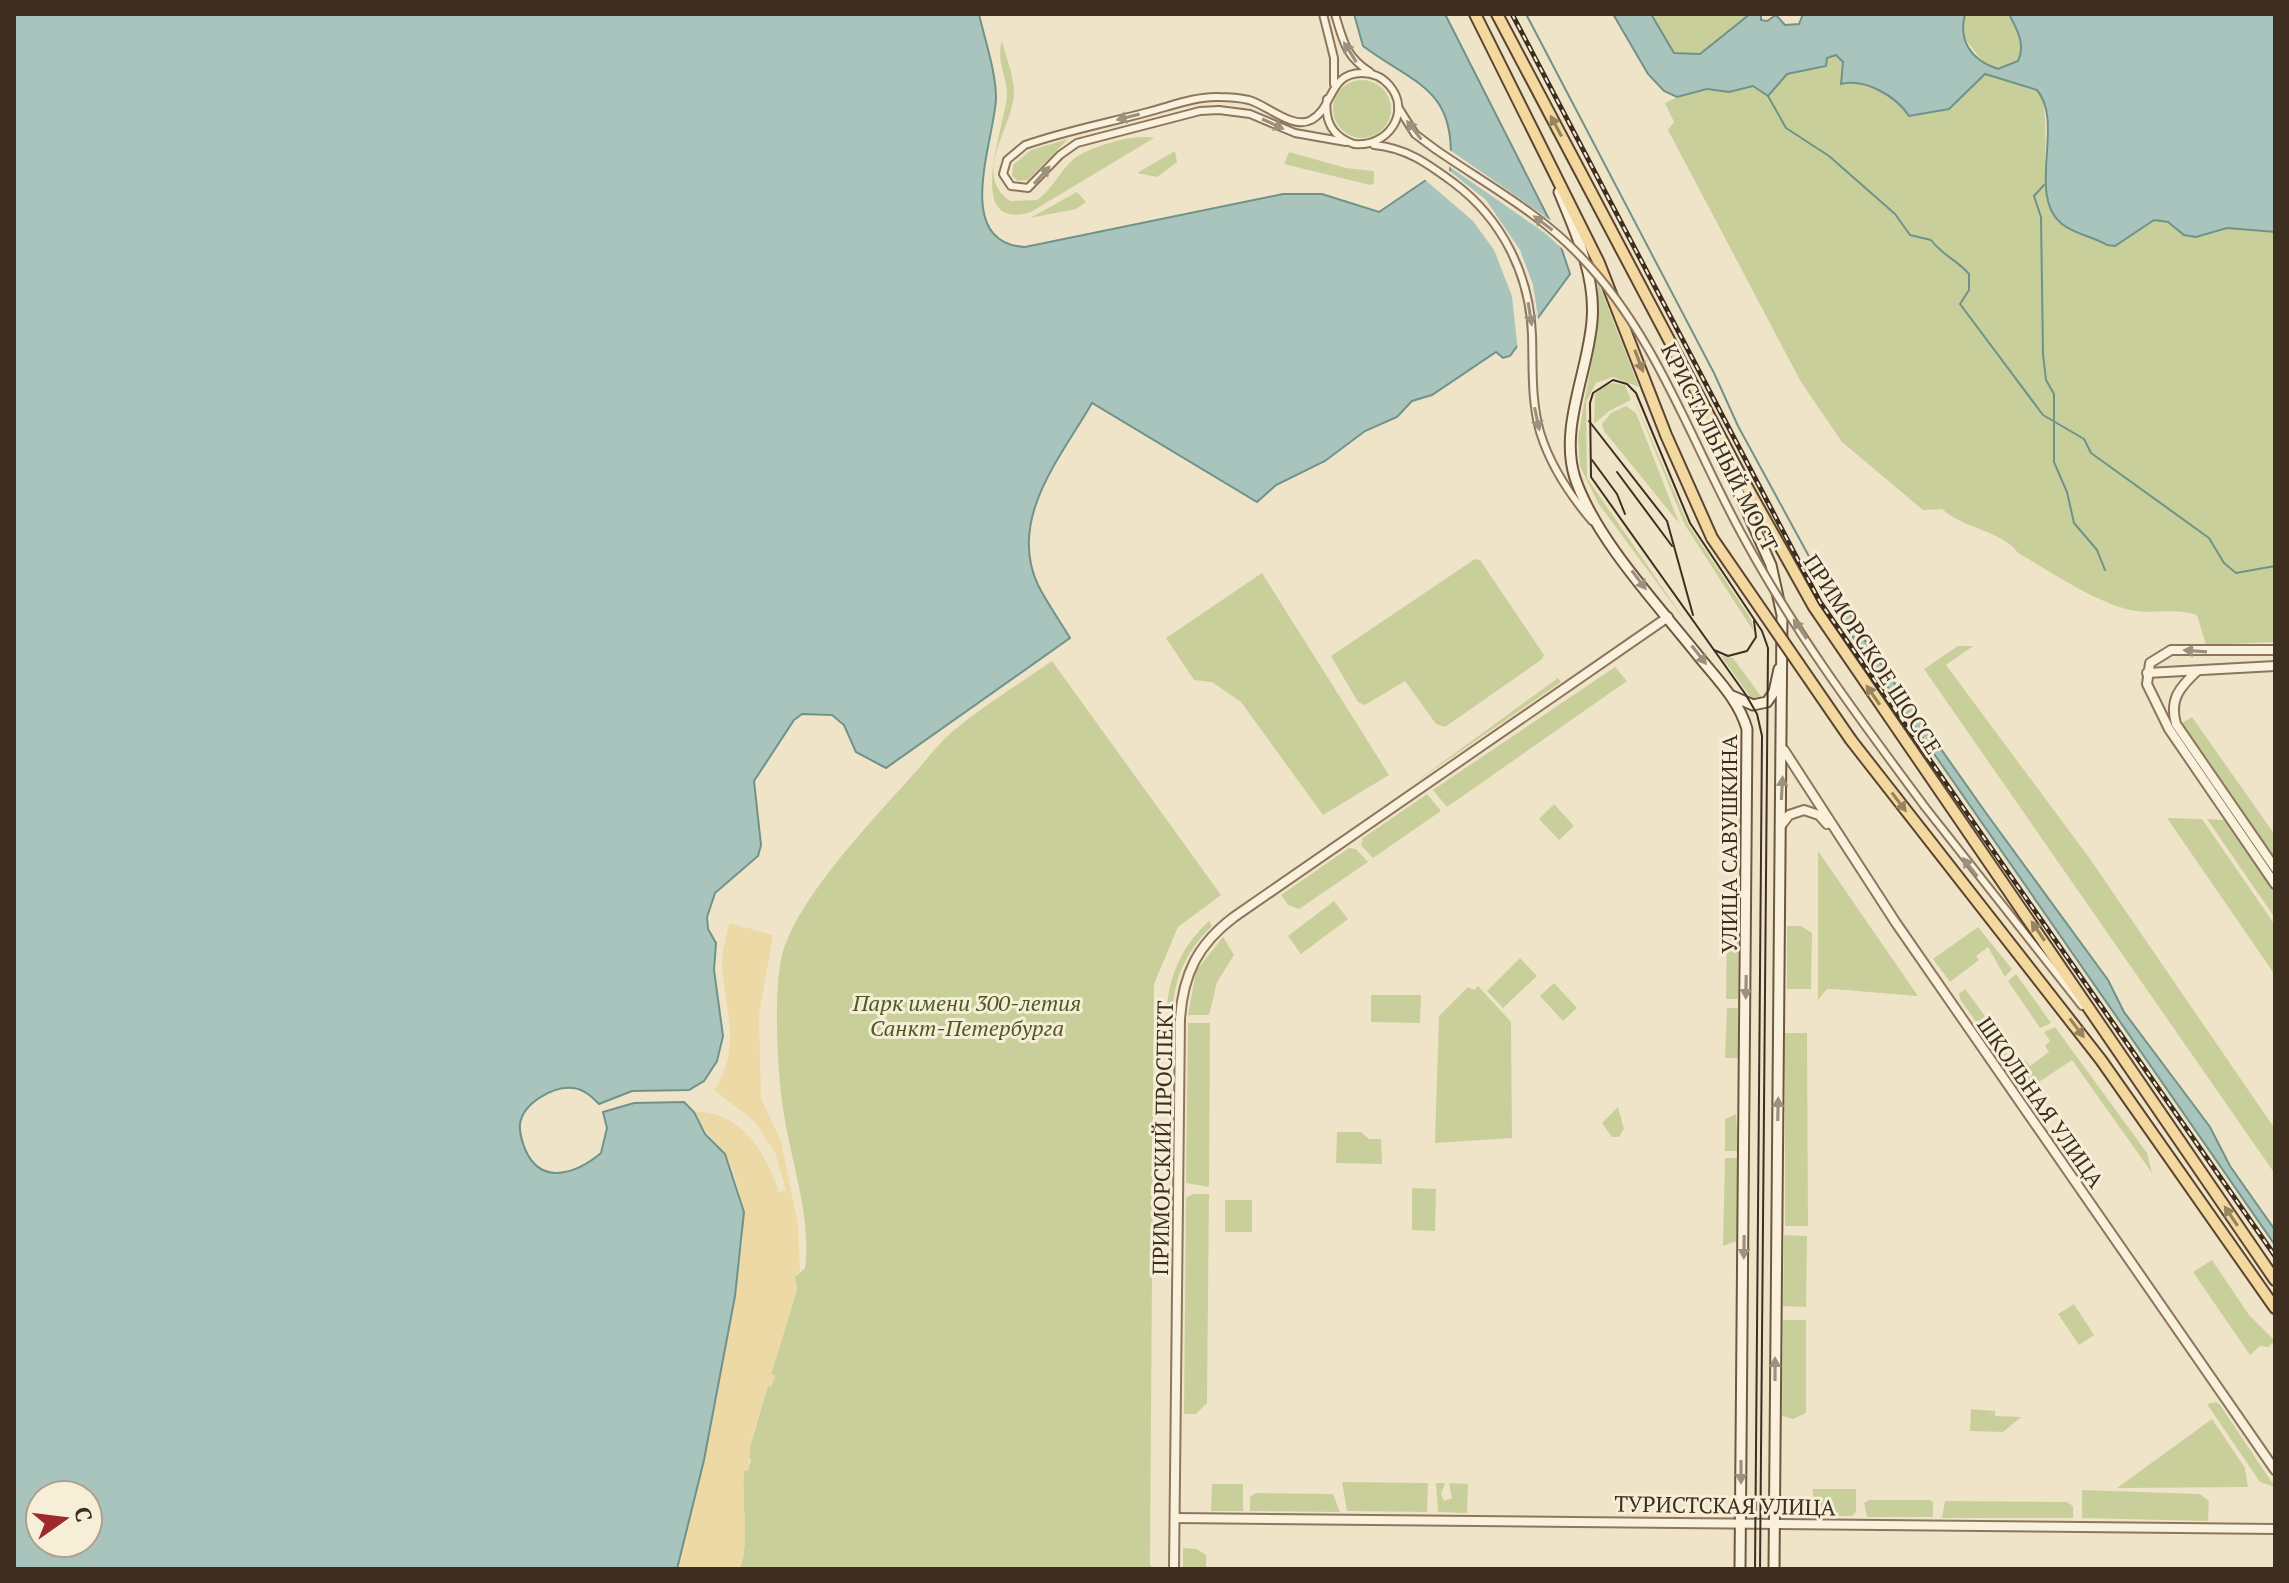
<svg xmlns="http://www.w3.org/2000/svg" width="2289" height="1583" font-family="'PT Serif',serif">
<rect width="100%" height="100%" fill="#f0e4c8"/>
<!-- green -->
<g fill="#c9cf9b">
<path d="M 1651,14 L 1750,14 L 1700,54 L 1674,53 Z"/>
<path d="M 1965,14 L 2009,14 C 2017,29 2026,45 2018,61 L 1998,69 L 1982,61 L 1960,32 Z"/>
<path d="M 1002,41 C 1006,56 1013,74 1014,90 C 1015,126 970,173 1010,201 L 1037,200 C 1053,189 1060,170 1075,158 C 1092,146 1135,133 1154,138 L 1031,212 C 960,234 1008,119 1007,93 C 1006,73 996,61 1002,41 Z"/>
<path d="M 1836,55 L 1844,62 L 1840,81 C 1865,81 1894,94 1909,116 L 1949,109 L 1985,74 L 2037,90 C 2044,98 2044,108 2045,119 C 2048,168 2033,221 2092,237 C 2101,239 2106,245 2115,246 L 2154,220 L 2168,222 L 2184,235 L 2196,237 L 2227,228 L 2275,232 L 2275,642 L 2206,645 L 2197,615 C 2174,607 2153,615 2130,610 C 2091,600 2053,573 2018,553 C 2003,531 1964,529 1942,509 L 1923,510 L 1842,442 L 1801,382 L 1668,130 L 1674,122 L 1665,103 C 1694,87 1723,91 1754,86 L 1768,96 L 1787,74 L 1826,66 L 1827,58 Z"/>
<circle cx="1362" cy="109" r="29"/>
<path d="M 1068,139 L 1028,180 L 1018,181 L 1012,176 L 1013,165 L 1031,150 Z"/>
<path d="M 1175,151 L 1177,162 L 1157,177 L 1137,173 Z"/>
<path d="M 1289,152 L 1346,168 L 1374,171 L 1374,183 L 1370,185 L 1284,164 Z"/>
<path d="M 1077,192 L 1086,202 L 1076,209 L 1030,218 Z"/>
<path d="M 1598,282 L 1639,387 L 1613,377 L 1596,383 L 1586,402 L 1587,478 L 1689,626 L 1598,503 L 1580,466 L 1578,438 L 1597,332 Z"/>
<path d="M 1613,383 L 1625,385 L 1631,400 L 1609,411 L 1594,424 L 1595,394 L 1605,385 Z"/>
<path d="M 1630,389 L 1688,524 L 1751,619 L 1754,632 L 1685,525 Z"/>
<path d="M 1626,406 L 1636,413 L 1679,523 L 1604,431 L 1602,424 L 1611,413 Z"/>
<path d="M 1475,559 L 1480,560 L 1544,655 L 1541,660 L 1445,727 L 1436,724 L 1405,681 L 1365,705 L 1358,702 L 1331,656 Z"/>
<path d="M 1262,573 L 1389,775 L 1323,815 L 1241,702 L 1212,682 L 1194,680 L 1166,638 Z"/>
<path d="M 1958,646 L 1973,646 L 1946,665 L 2090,859 L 2275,1129 L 2275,1174 L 1924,669 Z"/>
<path d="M 1721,656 L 1733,658 L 1763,699 L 1753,701 Z"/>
<path d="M 1052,661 L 1221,895 L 1178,927 L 1154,984 L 1150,1564 L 1153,1569 L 740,1569 C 750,1538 741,1503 744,1470 L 748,1470 L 751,1459 L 747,1457 L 768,1385 L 771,1386 L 775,1376 L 771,1374 L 797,1290 L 795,1277 L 805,1268 C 812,1212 788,1155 782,1100 C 777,1063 774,995 781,960 C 793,902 872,821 911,777 C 925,762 937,745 952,732 C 983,706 1019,684 1052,661 Z"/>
<path d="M 1615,667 L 1627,681 L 1447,807 L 1433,790 Z"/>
<path d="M 1558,678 L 1561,682 L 1410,786 Z"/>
<path d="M 2192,717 L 2275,835 L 2275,858 L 2182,723 Z"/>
<path d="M 1427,794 L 1441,811 L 1373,858 L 1361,845 L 1363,838 Z"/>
<path d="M 1554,804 L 1574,826 L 1559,840 L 1539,819 Z"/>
<path d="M 2167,818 L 2202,819 L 2275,925 L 2275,975 Z"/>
<path d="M 2207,819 L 2224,820 L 2275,893 L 2275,918 Z"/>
<path d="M 1349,848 L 1356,849 L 1368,862 L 1299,909 L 1288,905 L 1281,895 Z"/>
<path d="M 1818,851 L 1918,996 L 1833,989 L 1827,989 L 1818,1000 Z"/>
<path d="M 1334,901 L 1348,919 L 1301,954 L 1288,936 Z"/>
<path d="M 1209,921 L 1212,926 C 1189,948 1175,975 1173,1007 L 1167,1007 C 1170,973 1183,945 1209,921 Z"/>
<path d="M 1787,926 L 1801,926 L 1812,933 L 1811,989 L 1787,989 Z"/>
<path d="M 1978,927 L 2012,969 L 2005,977 L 1988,947 L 1976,956 L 1979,960 L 1950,982 L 1933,959 Z"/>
<path d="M 1727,928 L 1738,928 L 1738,999 L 1726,999 Z"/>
<path d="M 1223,937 L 1234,955 L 1217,982 L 1209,1015 L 1188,1015 L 1196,971 Z"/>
<path d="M 1520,958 L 1537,976 L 1503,1008 L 1487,991 Z"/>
<path d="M 2016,974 L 2051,1023 L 2040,1028 L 2008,981 Z"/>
<path d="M 1554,983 L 1577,1008 L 1563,1021 L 1540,996 Z"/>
<path d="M 1478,986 L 1511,1022 L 1512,1138 L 1435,1143 L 1439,1016 L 1468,987 L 1474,990 Z"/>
<path d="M 1965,989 L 2007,1046 L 2006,1055 L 1999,1055 L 1960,999 L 1959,994 Z"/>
<path d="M 1371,995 L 1421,995 L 1420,1023 L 1371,1022 Z"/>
<path d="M 1727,1008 L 1738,1008 L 1738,1058 L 1725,1058 Z"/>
<path d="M 1188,1023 L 1210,1023 L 1209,1187 L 1186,1183 Z"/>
<path d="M 2055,1027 L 2147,1153 L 2152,1173 L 2072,1060 L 2024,1092 L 2010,1072 L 2014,1062 L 2025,1060 L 2030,1066 L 2049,1052 L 2045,1046 L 2050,1041 L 2044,1032 Z"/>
<path d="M 1785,1033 L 1807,1033 L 1808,1226 L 1785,1226 Z"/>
<path d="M 1618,1107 L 1624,1129 L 1619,1137 L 1612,1137 L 1602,1123 Z"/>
<path d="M 1736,1114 L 1738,1151 L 1725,1151 L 1725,1119 Z"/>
<path d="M 1337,1132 L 1361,1132 L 1369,1139 L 1381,1139 L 1382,1164 L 1336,1163 Z"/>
<path d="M 1725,1158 L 1737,1158 L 1737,1241 L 1723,1246 Z"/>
<path d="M 1412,1188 L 1436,1189 L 1435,1231 L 1412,1230 Z"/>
<path d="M 1193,1194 L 1209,1194 L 1207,1403 L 1196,1414 L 1184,1414 L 1186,1198 Z"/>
<rect x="1225" y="1200" width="27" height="32"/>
<path d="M 1784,1235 L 1807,1236 L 1806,1307 L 1783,1306 Z"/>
<path d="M 2212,1260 L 2249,1315 L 2275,1341 L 2268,1347 L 2260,1346 L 2250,1355 L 2193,1272 Z"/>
<path d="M 2074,1304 L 2094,1335 L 2079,1345 L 2058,1314 Z"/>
<path d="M 1783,1320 L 1806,1320 L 1806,1413 L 1793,1419 L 1782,1416 Z"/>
<path d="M 2216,1402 L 2220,1405 L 2275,1487 L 2260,1482 L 2207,1404 Z"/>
<path d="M 1971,1409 L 1995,1411 L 1995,1416 L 2021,1417 L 2003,1432 L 1970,1431 Z"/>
<path d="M 2212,1419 L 2245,1468 L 2248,1487 L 2117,1488 Z"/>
<path d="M 1342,1482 L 1428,1483 L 1427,1512 L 1347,1511 Z"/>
<path d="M 1436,1483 L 1445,1483 L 1441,1494 L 1444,1501 L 1452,1498 L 1449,1483 L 1468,1484 L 1467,1513 L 1438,1512 Z"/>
<path d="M 1212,1484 L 1243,1484 L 1243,1511 L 1211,1511 Z"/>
<path d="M 1813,1489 L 1856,1489 L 1856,1512 L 1852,1516 L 1813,1516 Z"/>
<path d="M 2082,1490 L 2200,1494 L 2209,1501 L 2208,1521 L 2082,1518 Z"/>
<path d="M 1256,1493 L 1333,1494 L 1340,1512 L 1250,1511 L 1250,1497 Z"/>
<path d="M 1869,1500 L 1929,1500 L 1933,1502 L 1933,1517 L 1867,1517 L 1864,1503 Z"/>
<path d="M 1945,1501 L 2067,1502 L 2073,1506 L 2073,1518 L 1942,1518 Z"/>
<path d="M 1183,1548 L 1197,1549 L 1206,1555 L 1206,1569 L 1183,1569 Z"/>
</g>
<!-- sand -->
<path fill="#ecd9a5" d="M 729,923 L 773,935 L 759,1015 L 761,1098 L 781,1142 L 798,1224 L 800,1271 L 795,1277 L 797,1290 L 771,1374 L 775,1375 L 771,1387 L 768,1386 L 751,1440 L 748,1471 L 744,1471 C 741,1504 750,1538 740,1569 L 677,1569 L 704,1460 L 743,1242 C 744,1216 739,1173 723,1152 C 712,1138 702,1128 694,1112 C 739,1109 767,1155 779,1192 L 786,1190 L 775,1152 L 755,1122 L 714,1090 C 744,1046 723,1007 722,961 C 722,949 727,936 729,923 Z"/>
<!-- water -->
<g fill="#a9c4bc" stroke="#6f938a" stroke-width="2" fill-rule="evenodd">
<path d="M 14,14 L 979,14 C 985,41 996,71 996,99 C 994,141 952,243 1025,247 L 1283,194 L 1322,194 L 1379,212 L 1429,178 L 1438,181 L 1450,171 C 1458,88 1415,85 1363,46 L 1354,14 L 1445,14 L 1557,235 L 1570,274 L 1510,356 L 1503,358 L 1496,352 L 1432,395 L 1412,401 L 1397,417 L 1365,431 L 1325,461 L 1276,485 L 1257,502 L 1092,403 C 1061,457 1007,519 1038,585 C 1047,603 1060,621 1070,638 L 886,768 L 856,752 L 844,725 L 832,715 L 802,714 L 794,720 L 754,781 L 761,845 L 758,856 L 715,893 L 707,917 L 708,929 L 716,943 L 714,970 L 723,1036 L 717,1061 L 704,1081 L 689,1090 L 632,1091 L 599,1104 C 592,1097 584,1089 573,1088 C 553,1086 523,1103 520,1124 C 519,1133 522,1141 525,1149 C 541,1187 577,1173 601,1153 L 607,1128 L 603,1112 L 634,1103 L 684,1102 L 694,1112 L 705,1134 L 725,1154 L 744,1212 L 735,1296 L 704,1460 L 677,1569 L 14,1569 ZM 40,1495 L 88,1495 L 88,1543 L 40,1543 Z"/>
<path d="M 1613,14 L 1651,14 L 1674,53 L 1700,54 L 1750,14 L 1761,14 L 1761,20 L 1767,21 L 1776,15 L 1785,25 L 1799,24 L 1803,14 L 1965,14 C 1958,41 1971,60 1998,69 L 2018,61 C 2026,45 2017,29 2009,14 L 2275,14 L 2275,232 L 2227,228 L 2196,237 L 2184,235 L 2168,222 L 2154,220 L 2115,246 L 2107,245 C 2092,236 2076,235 2062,224 C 2026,196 2065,123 2037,90 L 1985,74 L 1949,109 L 1909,116 C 1896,96 1865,78 1841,84 L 1843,62 L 1836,55 L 1827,58 L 1826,66 L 1787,74 L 1768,96 L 1753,86 L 1729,92 L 1707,89 L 1677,97 L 1664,91 L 1648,74 Z"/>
<path d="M 1831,595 L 1849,612 L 1867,644 L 1986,813 L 2108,980 L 2124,1012 L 2210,1127 L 2230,1166 L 2275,1230 L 2275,1245 L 1830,604 Z"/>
</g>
<!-- pier -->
<g fill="#f0e4c8">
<path d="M 1444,146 L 1556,224 L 1568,254 L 1545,233 L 1447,165 Z"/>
<path d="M 1446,168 L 1486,200 L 1520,250 L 1533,285 L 1539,324 L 1518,352 L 1512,296 L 1494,250 L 1473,221 L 1423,178 L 1429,174 L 1443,177 Z"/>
</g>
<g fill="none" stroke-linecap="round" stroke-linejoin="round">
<!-- stream -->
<g stroke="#6f938a" stroke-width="2">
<path d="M 1526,14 L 1714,373 L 1738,426 L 1830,595"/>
<path d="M 1768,96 L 1786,128 L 1829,156 L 1895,214 L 1910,235 L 1931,240 C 1942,255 1957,260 1969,274 L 1969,290 L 1960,304 L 2043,415 L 2084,439 L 2091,453 L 2209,538 L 2224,563 L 2236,573 L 2275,566"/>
<path d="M 2044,185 L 2034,196 L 2041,217 L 2043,354 L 2046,380 L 2054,394 L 2054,462 L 2067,492 L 2074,523 L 2097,550 L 2105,570"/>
</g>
<defs>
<g id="minor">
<path d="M 1323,14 L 1334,58 L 1334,84"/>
<path d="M 1335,14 C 1343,41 1346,57 1370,72"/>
<path d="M 1327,99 C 1324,121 1333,137 1354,144 C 1387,148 1413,112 1389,85 C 1382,77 1372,73 1362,73 C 1328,73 1334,108 1311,120 C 1293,130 1267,105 1249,100 C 1240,98 1229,97 1219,97 C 1196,96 1171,106 1148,112 C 1107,123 1065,131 1025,145 L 1007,160 L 1003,174 L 1011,186 L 1028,188 L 1060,155 L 1077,143 L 1200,111 L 1219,110 L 1250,114 L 1295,133 L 1346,142"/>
<path d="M 1398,107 L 1415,134 L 1435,149"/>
<path d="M 1374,145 C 1407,148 1428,164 1454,183 C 1502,219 1530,275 1532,335 C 1533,368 1531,400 1540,432 C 1550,465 1569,494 1592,521"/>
<path d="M 1925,807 L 2082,1006"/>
</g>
<g id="tertiary">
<path d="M 2275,650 L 2171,650 L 2150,663 L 2147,684 L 2169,729 L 2275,884"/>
<path d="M 2197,671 C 2180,687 2169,699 2176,724 L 2275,868"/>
<path d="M 2147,673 L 2275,666"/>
<path d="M 1784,750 L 1896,923 L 2275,1470"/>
<path d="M 1780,827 L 1789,815 L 1804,810 L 1819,815 L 1827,824"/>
<path d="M 1175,1518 L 2275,1529"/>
<path d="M 1174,1569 L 1180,1019 C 1183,974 1198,944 1234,917 L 1668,617"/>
</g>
<g id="secondary">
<path d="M 1559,192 C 1576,233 1596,276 1592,321 C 1588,372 1559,428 1575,478 C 1596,540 1659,606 1700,658 C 1718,680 1739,701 1747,729 L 1740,1569"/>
<path d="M 1701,409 L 1771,565 L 1782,615 L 1774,1569"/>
<path d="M 1732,696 L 1753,705 L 1767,702 L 1774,692 L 1779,669"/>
</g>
<g id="primary">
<path d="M 1475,14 L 1599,263 L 1666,435 L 1712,538"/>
<path d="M 1497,14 L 1743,480 L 1814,607 L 2275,1280"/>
<path d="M 1851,740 L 2101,1060 L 2275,1308"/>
</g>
</defs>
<!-- minor casing -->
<use href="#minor" stroke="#8d765c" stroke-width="10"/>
<!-- tertiary casing -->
<use href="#tertiary" stroke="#8d765c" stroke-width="12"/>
<!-- secondary casing -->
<use href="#secondary" stroke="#6f573f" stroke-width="13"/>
<!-- primary casing -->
<use href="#primary" stroke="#5b4430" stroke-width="14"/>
<!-- minor -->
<use href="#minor" stroke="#faf1dc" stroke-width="6"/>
<!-- tertiary -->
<use href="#tertiary" stroke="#faf1dc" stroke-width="8"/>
<!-- secondary -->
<use href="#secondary" stroke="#faf1dc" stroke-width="9"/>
<!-- primary -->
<use href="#primary" stroke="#f3d9a0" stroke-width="10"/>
<!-- tram -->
<g stroke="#3d2e20" stroke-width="2">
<path d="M 1589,421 L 1667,521 L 1693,615"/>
<path d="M 1592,460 L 1617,494 L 1625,514"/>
<path d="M 1617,472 L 1672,546"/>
<path d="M 1714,650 L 1728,656 L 1747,651 L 1756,637 L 1754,621"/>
<path d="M 1755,1569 L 1762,736 L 1757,714 L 1746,695 L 1591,477 L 1590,403 L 1593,393 L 1613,380 L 1627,384 L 1636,393 L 1690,523 L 1762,631 L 1768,648 L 1760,1569"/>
</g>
<defs>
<path id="rail" d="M 1512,14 L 1820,602 L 2275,1256"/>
</defs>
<!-- rail casing -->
<use href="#rail" stroke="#3d2e20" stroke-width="5"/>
<!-- rail -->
<use href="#rail" stroke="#f7eed8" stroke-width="2" stroke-dasharray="6" stroke-linecap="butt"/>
<defs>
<path id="minor-bridge" d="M 1435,149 C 1484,183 1540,213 1581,257 C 1658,337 1692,445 1745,540 C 1796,634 1861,721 1925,807"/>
<path id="primary-bridge" d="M 1712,538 L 1851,740"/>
</defs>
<!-- minor-bridge casing -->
<use href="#minor-bridge" stroke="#8d765c" stroke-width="10" stroke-linecap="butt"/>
<!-- primary-bridge casing -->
<use href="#primary-bridge" stroke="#5b4430" stroke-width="14" stroke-linecap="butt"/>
<!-- minor-bridge -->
<use href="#minor-bridge" stroke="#faf1dc" stroke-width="6"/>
<!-- primary-bridge -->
<use href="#primary-bridge" stroke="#f3d9a0" stroke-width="10"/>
</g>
<!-- one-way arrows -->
<defs><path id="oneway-solid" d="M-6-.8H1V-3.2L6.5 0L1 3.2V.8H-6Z" transform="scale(2)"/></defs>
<g fill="#9c907e">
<use href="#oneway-solid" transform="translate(1350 52) rotate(-122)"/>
<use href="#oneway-solid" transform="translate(1128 117) rotate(166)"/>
<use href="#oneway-solid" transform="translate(1273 124) rotate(25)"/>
<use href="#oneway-solid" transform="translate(1414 130) rotate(-128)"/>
<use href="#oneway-solid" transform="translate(1042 175) rotate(-48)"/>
<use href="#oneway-solid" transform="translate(1543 223) rotate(-143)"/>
<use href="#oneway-solid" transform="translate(1530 314) rotate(81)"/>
<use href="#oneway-solid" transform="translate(1537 419) rotate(78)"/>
<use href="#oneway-solid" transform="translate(1639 580) rotate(53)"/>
<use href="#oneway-solid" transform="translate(1800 629) rotate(-124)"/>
<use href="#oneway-solid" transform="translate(2195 651) rotate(-176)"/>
<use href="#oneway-solid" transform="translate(1699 655) rotate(52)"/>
<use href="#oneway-solid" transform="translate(1782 788) rotate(-87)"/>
<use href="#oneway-solid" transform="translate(1970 867) rotate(-128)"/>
<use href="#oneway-solid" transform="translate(1746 987) rotate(91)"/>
<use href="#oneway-solid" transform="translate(1778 1109) rotate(-89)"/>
<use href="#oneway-solid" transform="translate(1744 1247) rotate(91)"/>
<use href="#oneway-solid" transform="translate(1775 1369) rotate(-90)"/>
<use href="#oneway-solid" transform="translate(1741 1472) rotate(90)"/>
</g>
<g fill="#988460">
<use href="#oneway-solid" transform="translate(1556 126) rotate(-118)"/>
<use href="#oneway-solid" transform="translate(1639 361) rotate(69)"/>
<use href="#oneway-solid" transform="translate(1873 695) rotate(-125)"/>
<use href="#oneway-solid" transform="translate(1899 802) rotate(53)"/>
<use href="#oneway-solid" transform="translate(2038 931) rotate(-124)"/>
<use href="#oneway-solid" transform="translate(2077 1028) rotate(53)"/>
<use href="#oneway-solid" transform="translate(2231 1216) rotate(-124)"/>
</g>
<g text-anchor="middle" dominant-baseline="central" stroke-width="6" stroke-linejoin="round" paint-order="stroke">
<!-- street labels -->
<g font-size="22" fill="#3d2e20" stroke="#f7eed8">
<text transform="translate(1720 447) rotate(63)">КРИСТАЛЬНЫЙ МОСТ</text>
<text transform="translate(1873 654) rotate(57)">ПРИМОРСКОЕ ШОССЕ</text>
<text transform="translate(1728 844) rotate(-90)">УЛИЦА САВУШКИНА</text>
<text transform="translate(2041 1102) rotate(55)">ШКОЛЬНАЯ УЛИЦА</text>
<text transform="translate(1162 1138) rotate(-89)">ПРИМОРСКИЙ ПРОСПЕКТ</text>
<text transform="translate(1725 1505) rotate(1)">ТУРИСТСКАЯ УЛИЦА</text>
</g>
<!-- park labels -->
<g font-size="22" font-style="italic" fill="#4d5a26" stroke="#f7eed8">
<text x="967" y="1002">Парк имени 300-летия<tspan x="967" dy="25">Санкт-Петербурга</tspan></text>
</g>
</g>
<!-- border -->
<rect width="2289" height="1583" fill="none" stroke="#3d2e20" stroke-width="32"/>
<!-- north arrow -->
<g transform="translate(64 1519) rotate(76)"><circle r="38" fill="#f7eed8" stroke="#ada18e" stroke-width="2"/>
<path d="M0-6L14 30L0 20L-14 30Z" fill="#9e2a2b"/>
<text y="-12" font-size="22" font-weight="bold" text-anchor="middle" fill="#3d2e20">С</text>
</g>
</svg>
